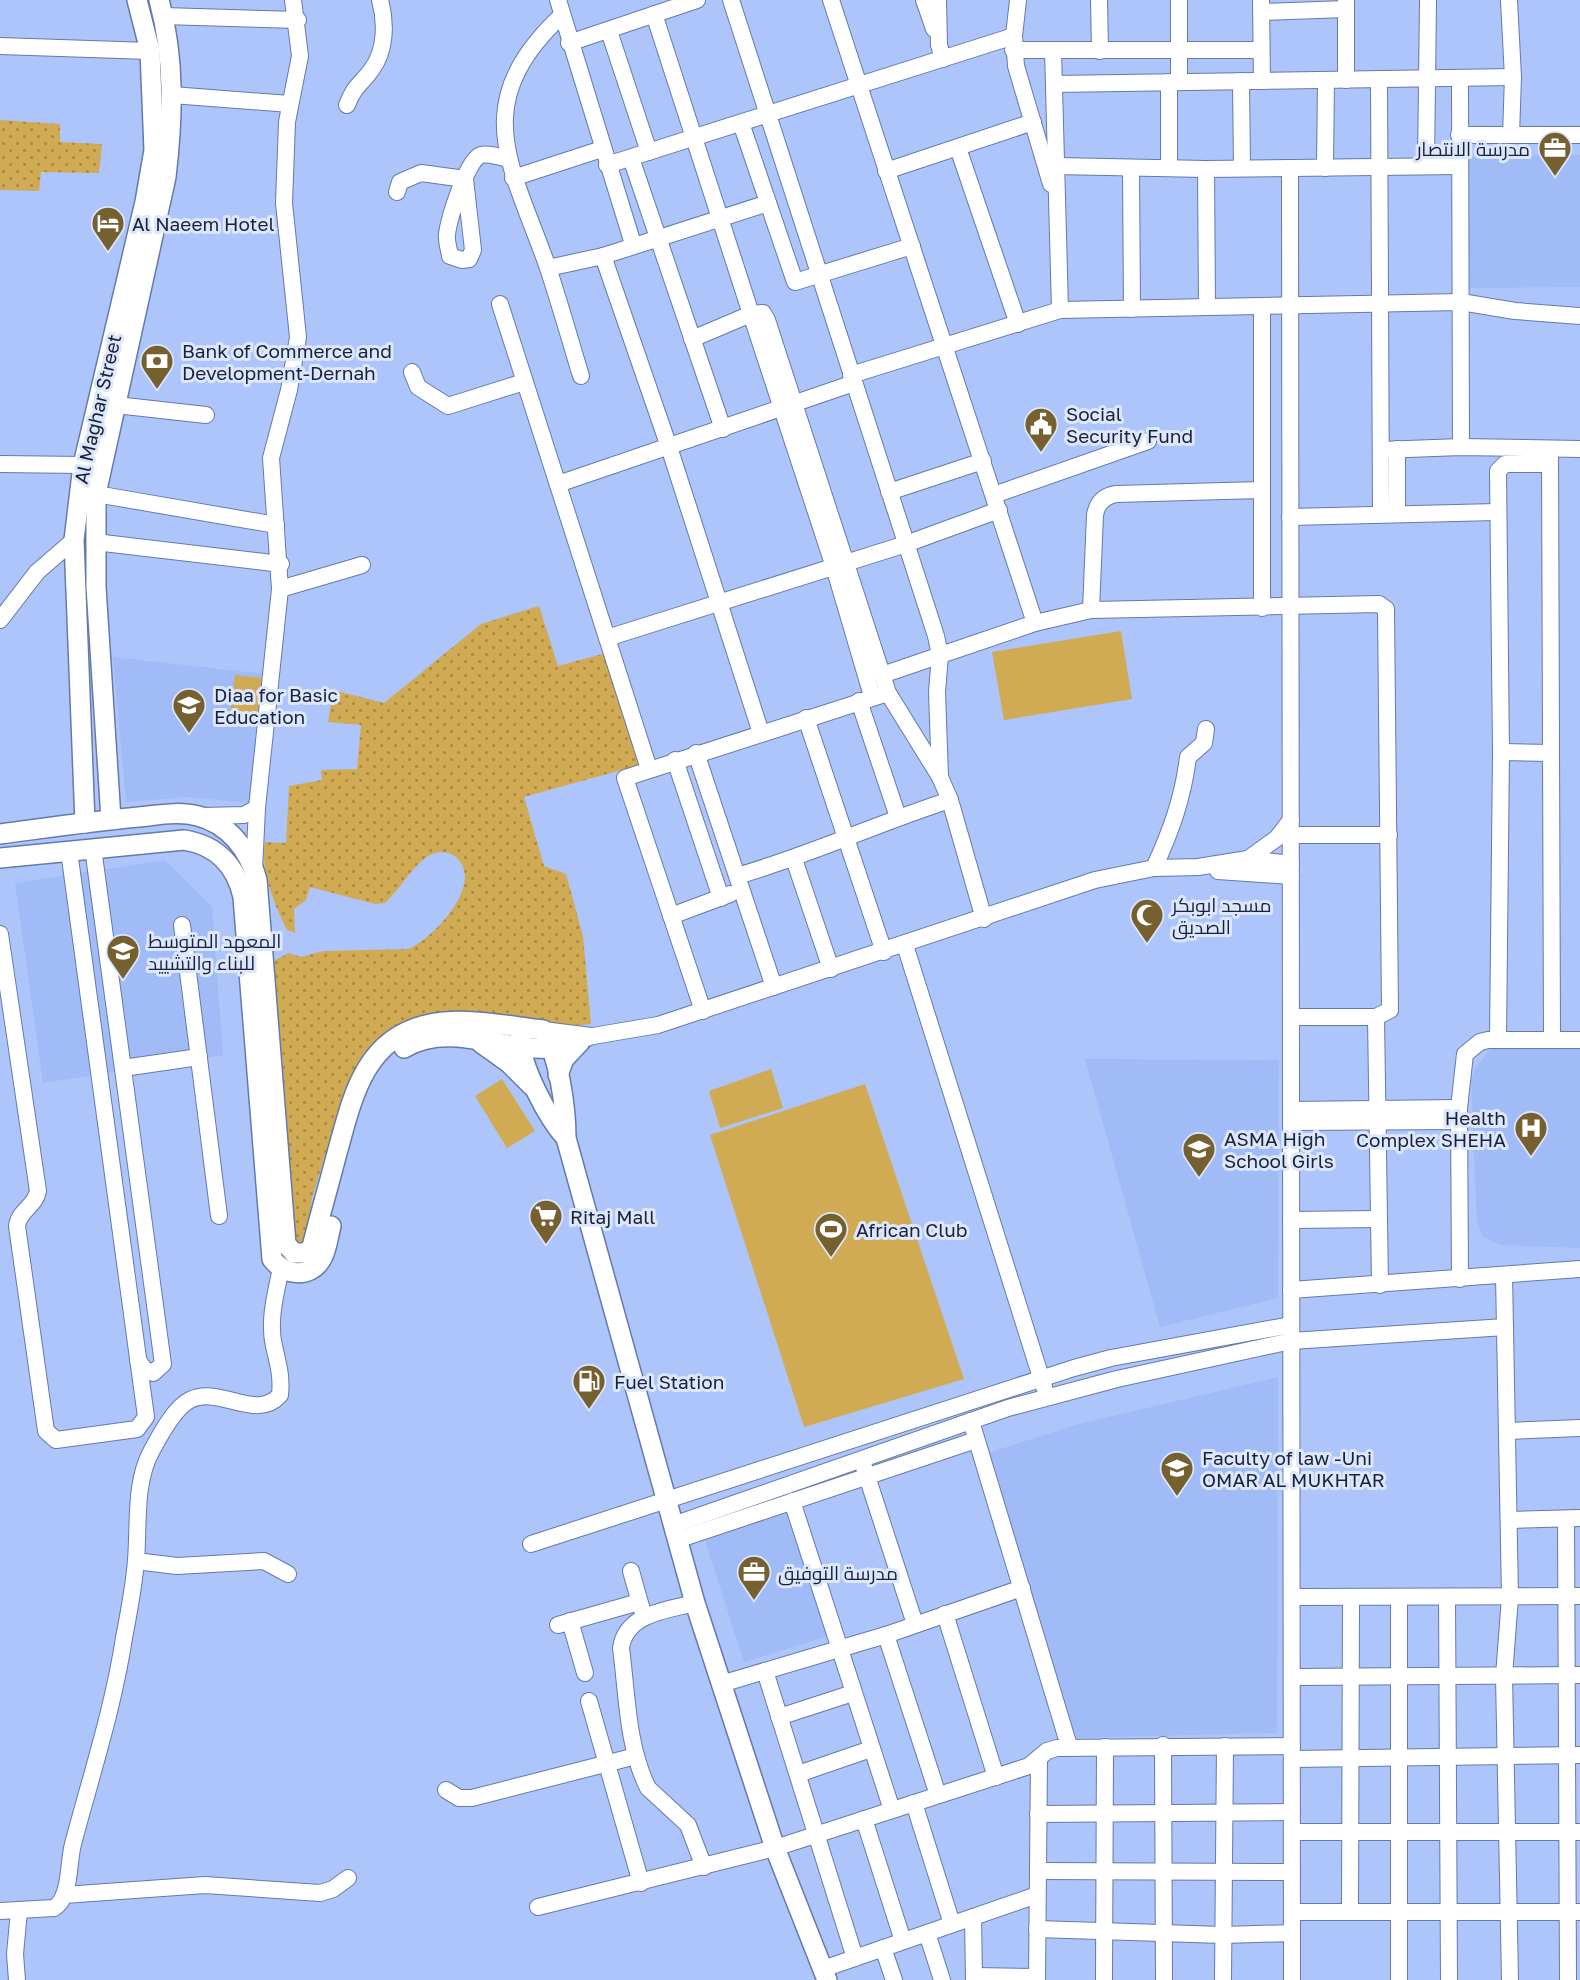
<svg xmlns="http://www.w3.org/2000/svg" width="1580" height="1980" font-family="'Golos Text',Cairo,sans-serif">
<defs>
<pattern id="grass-dots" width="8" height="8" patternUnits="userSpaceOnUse" patternTransform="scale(1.75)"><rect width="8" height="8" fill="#d1aa54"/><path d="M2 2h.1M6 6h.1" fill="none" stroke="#a98a46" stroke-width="1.8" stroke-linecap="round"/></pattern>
</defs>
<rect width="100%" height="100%" fill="#adc5fa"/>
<!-- built -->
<g fill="#a0bbf6">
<path d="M 1580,155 L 1580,287 L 1466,288 L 1467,157 Z"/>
<path d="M 113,657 L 265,674 L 249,803 L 188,797 L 126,802 Z"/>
<path d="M 165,860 L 212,907 L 223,1055 L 43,1083 L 15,883 Z"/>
<path d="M 1491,1048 L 1580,1049 L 1580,1248 L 1500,1245 L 1483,1237 L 1477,1223 L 1471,1081 L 1475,1069 Z"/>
<path d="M 1085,1059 L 1279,1060 L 1278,1298 L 1160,1327 Z"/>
<path d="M 1278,1377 L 1277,1733 L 1073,1738 L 988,1453 L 1079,1424 Z"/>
<path d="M 790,1510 L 828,1636 L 744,1662 L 704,1537 Z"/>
</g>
<!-- grass -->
<g fill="url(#grass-dots)">
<path d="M 0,120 L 60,124 L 60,142 L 102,144 L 99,173 L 41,172 L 39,191 L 0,190 Z"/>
<path d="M 539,606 L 558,666 L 606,653 L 643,764 L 524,797 L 544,866 L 566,874 L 583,936 L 591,1024 L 375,1046 L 359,1060 L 345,1089 L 312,1198 L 305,1247 L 293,1250 L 272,972 L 275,960 L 289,953 L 300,957 L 324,951 L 409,949 C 431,938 458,909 464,885 C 470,859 446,843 425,858 C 410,870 399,890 385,903 L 375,904 L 310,887 L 306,900 L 294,909 L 295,933 L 287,930 C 274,904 260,870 265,842 L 286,843 L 289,786 L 322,780 L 321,770 L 357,769 L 361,725 L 328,722 L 333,690 L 384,703 L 481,624 Z"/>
</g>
<!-- pitch -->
<g fill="#d1aa54">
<path d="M 1121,631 L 1132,699 L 1004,720 L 992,652 Z"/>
<path d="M 235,675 L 262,678 L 256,725 L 229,722 Z"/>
<path d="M 771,1069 L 783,1108 L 720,1128 L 709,1091 Z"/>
<path d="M 502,1079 L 535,1131 L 507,1148 L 475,1096 Z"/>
<path d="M 865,1084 L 964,1379 L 804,1427 L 710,1135 Z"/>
</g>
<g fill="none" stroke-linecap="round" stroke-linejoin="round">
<defs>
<g id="minor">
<path d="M 558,0 L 633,244"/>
<path d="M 731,0 L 936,636 L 940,655 L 937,692 L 940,777"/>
<path d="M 831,0 L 1035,623 L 882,675"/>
<path d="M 924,0 L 934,29"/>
<path d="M 938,0 L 939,45 L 943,59"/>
<path d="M 1018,0 L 1014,36 L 1016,66 L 1051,184"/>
<path d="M 1099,0 L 1100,51"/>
<path d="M 1261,0 L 1262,81"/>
<path d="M 1509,0 L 1513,77 L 1511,135"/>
<path d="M 1261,12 L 1346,9"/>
<path d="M 654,14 L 751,314 L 763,313 L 767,320 L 888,693 L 940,777 L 950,800 L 984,919"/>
<path d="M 562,15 C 466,105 512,165 548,268 C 560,304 570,340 581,376"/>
<path d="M 163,16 L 298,20"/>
<path d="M 609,31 L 649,152"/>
<path d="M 569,43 L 697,0"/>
<path d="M 0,46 L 150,51"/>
<path d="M 1013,50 L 1261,50"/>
<path d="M 1053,50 L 1060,310"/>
<path d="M 1460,78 L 1461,447"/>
<path d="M 1379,79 L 1381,514"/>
<path d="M 1346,80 L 1346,2"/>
<path d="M 1241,81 L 1242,168"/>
<path d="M 1169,82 L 1169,168"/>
<path d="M 1179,82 L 1179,0"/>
<path d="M 1054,84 L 1513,77"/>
<path d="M 172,95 L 290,104"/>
<path d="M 347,105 C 355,84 361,85 372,69 C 386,50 386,22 380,0"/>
<path d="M 741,123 L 795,282 L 912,246"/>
<path d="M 1459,135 L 1580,135"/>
<path d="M 958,148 L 1018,324"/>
<path d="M 631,158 L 723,429"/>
<path d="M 607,165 L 1014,36"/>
<path d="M 1056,166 L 1206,169 L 1459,166"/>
<path d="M 1426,166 L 1428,0"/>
<path d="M 1290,168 L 1292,1980"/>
<path d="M 1325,168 L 1326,80"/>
<path d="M 1131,169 L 1132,309"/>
<path d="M 1206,169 L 1207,307"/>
<path d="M 886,171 L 1033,122"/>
<path d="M 513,178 L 602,149"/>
<path d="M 397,192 L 400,182 L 421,173 L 465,179 L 473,250 L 469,259 L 462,260 L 450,256 C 449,249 446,241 447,234 C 449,219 467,159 481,155 C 489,153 501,157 508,159"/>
<path d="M 603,256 L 669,447 L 761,733"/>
<path d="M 548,268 L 603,256 L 768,203"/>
<path d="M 500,304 L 649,769"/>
<path d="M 692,339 L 751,314 L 834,567 L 872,696"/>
<path d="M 412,372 L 418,387 L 448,406 L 524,382"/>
<path d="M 851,375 L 1060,310 L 1461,302 L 1515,311 L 1580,316"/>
<path d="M 116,405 L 206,415"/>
<path d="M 1397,449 L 1397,514"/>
<path d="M 1550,449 L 1552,1040"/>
<path d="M 1381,450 L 1461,447 L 1580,449"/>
<path d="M 0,464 L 83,465"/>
<path d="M 558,484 L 854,383"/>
<path d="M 889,492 L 983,461"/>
<path d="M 96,494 L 276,525"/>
<path d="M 994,495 L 1148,441"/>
<path d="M 1290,517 L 1497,512"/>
<path d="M 95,542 L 281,564"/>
<path d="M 280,589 L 362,565"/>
<path d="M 1262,608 L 1262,306"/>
<path d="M 1091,610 L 1095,515 C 1097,503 1104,496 1116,494 L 1261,490"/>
<path d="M 0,620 L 37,572 L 74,540"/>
<path d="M 1035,623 L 1091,610 L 1379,604 L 1386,609 L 1390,1010 L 1376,1017 L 1291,1017"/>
<path d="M 607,638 L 906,544 L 999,510"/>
<path d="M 859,701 L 898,817"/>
<path d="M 806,718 L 884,952"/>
<path d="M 1501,752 L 1550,753"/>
<path d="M 696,753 L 774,987"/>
<path d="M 675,760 L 721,898"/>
<path d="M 202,816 L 244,815 L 257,808"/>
<path d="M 1291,835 L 1389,835"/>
<path d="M 93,848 L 163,1364 L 153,1373 L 144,1369 L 138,1360"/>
<path d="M 794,859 L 831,969"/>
<path d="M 1248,859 L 1277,838 L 1291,820"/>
<path d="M 1154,868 C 1171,831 1183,798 1188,757 L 1204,743 L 1206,729"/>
<path d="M 254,870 L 257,808 L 280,589 L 271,458 L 289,390 L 298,337 L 284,203 L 287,122 L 300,56 L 293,0"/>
<path d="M 1218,871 L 1291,876"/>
<path d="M 737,876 C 810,855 878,823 950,800"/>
<path d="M 671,916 L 730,894"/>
<path d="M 182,925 L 219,1216"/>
<path d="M 0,934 L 38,1191 C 35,1207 19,1210 17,1226 L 46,1431 L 56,1440 L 137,1429 L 146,1417 L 69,851"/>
<path d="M 905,945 L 1044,1387"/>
<path d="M 703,1011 L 625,778 L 888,693"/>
<path d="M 1376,1017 L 1380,1285"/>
<path d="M 543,1030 L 591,1036"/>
<path d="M 1498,1040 L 1501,752 L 1498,471 L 1505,464 L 1550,464"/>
<path d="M 551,1048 L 593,1036 L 658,1025 L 1095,880 L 1154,868 L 1198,867 L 1248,859 L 1291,864"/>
<path d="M 123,1068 L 199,1057"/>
<path d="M 1291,1110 L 1459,1108"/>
<path d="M 1291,1122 L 1459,1121"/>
<path d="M 1291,1220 L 1379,1219"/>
<path d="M 1504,1275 L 1510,1597 L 1504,1676 L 1510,1980"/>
<path d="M 1460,1279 L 1459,1108 L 1465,1054 L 1480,1042 L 1488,1040 L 1580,1040"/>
<path d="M 1291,1290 L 1580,1269"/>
<path d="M 971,1421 L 1069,1746"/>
<path d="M 1507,1431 L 1580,1428"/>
<path d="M 864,1467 L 915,1624"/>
<path d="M 792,1501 L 892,1810"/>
<path d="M 1566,1519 L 1568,1980"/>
<path d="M 1509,1520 L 1580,1518"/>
<path d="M 673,1525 L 1008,1408 L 1117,1379 L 1291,1341 L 1505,1327"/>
<path d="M 677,1540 L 976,1440"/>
<path d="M 531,1544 L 1074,1368 L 1111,1358 L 1291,1325"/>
<path d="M 136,1561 L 177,1566 L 264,1561 L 288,1574"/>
<path d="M 631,1571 L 642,1610"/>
<path d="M 1292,1597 L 1580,1596"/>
<path d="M 1399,1597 L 1399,1980"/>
<path d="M 1447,1597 L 1449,1980"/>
<path d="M 695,1603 C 668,1610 626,1613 621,1648 C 627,1692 627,1747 648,1788 L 688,1825 L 704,1867"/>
<path d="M 945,1614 L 996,1777"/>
<path d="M 570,1621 L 585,1673"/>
<path d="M 558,1625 L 639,1602"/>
<path d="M 886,1635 L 938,1795"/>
<path d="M 765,1671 L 855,1958"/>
<path d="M 1292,1677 L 1580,1675"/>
<path d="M 721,1684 L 886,1635 L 1022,1588"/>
<path d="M 589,1701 L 641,1883"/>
<path d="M 779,1717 L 853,1693"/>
<path d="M 1163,1745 L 1164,1980"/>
<path d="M 1292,1759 L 1580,1755"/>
<path d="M 798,1774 L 871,1749"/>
<path d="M 446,1790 L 459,1798 L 472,1798 L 636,1756"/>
<path d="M 914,1803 L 952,1924"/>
<path d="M 1038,1814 L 1292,1812"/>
<path d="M 864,1819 L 903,1941"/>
<path d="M 1292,1832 L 1580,1832"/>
<path d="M 1038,1871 L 1292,1872"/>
<path d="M 64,1895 L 205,1885 L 320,1893 L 333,1889 L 348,1878"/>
<path d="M 538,1907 L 775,1848 L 1029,1766 L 1047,1751 L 1057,1748 L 1292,1746"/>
<path d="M 0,1911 L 54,1908 C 71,1898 68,1862 73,1844 C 91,1776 113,1709 124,1638 C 129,1612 134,1586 136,1560 C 139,1524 134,1482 152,1450 C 160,1435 175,1407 190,1400 C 219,1385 256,1422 280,1395 C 282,1376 278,1364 274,1346 C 268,1321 276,1292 281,1268"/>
<path d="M 1292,1912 L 1580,1912"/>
<path d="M 1350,1912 L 1351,1597"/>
<path d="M 973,1917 L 974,1980"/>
<path d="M 1037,1929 L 1223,1935 L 1292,1933"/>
<path d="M 927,1933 L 942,1980"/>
<path d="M 883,1948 L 894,1980"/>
<path d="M 823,1969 L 1037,1895"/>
<path d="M 974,1976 L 1037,1977"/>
<path d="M 17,1980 L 15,1954 L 19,1911"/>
<path d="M 1037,1980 L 1039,1758"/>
<path d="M 1104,1980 L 1105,1747"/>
<path d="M 1223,1980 L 1225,1746"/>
</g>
<g id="major">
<path d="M 111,819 L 96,587 L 96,494 L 166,177 C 173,117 175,59 159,0"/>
<path d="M 85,823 L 74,540 L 83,465 L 145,202 L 154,150 L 150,51 L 137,0"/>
<path d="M 0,834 C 46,828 93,821 139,817 C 159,815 179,811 198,816 C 229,824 249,850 257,880 L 286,1244 L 294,1253 L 306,1253 L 312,1247 C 320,1215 329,1184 337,1153 C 352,1100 363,1040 426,1025 C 462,1016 507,1026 543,1030 C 559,1056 566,1108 566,1138 L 695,1603 L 775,1848 L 827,1980"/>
<path d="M 0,858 L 184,840 C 216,845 236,865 243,897 L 272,1259 C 284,1275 309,1279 321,1260 C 327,1251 328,1237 331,1226"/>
<path d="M 520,1039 C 521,1067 547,1117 566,1138"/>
<path d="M 481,1043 L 509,1063 L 532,1086"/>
<path d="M 404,1048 C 450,1021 503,1052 551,1048"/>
<path d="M 558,1075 L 564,1059 L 580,1042"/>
</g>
</defs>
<!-- minor casing -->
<use href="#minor" stroke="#647aaa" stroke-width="18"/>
<!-- major casing -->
<use href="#major" stroke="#647aaa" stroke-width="22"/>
<!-- minor -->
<use href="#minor" stroke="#fff" stroke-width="16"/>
<!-- major -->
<use href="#major" stroke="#fff" stroke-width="19"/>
</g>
<!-- icons -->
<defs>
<symbol id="office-pin" viewBox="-11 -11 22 30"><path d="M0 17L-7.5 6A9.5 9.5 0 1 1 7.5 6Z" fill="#766030" stroke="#dce6fc"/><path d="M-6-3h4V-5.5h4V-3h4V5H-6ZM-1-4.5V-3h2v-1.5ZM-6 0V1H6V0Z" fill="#fff"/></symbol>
<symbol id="hotel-pin" viewBox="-11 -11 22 30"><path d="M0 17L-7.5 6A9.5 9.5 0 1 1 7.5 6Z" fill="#766030" stroke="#dce6fc"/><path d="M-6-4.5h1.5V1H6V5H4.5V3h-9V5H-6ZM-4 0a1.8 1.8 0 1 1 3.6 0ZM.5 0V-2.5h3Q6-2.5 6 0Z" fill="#fff"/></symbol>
<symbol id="bank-pin" viewBox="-11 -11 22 30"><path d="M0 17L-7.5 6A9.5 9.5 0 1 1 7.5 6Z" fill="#766030" stroke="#dce6fc"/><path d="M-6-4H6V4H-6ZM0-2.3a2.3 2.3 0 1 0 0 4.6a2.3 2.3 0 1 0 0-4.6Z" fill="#fff"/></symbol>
<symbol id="civic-pin" viewBox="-11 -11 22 30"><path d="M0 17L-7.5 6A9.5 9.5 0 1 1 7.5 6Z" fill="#766030" stroke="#dce6fc"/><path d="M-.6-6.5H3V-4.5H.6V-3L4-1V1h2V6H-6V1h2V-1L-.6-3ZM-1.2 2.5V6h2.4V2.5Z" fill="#fff"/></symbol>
<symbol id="school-pin" viewBox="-11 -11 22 30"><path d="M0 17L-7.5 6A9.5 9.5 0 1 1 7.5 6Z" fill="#766030" stroke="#dce6fc"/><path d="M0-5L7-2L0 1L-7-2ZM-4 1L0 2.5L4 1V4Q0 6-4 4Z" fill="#fff"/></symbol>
<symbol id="mosque-pin" viewBox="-11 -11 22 30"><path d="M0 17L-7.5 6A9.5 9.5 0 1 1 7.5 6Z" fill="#766030" stroke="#dce6fc"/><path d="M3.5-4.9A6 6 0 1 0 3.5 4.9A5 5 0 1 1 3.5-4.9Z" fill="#fff"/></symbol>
<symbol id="university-pin" viewBox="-11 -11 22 30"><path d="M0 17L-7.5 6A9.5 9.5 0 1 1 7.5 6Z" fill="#766030" stroke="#dce6fc"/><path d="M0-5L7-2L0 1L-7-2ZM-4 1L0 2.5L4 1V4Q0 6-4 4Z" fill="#fff"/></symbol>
<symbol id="hospital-pin" viewBox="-11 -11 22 30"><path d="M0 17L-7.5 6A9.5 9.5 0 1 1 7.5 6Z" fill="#766030" stroke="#dce6fc"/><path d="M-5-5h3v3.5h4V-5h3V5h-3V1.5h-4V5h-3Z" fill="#fff"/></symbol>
<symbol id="supermarket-pin" viewBox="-11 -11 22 30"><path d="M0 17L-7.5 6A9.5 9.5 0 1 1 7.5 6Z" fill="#766030" stroke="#dce6fc"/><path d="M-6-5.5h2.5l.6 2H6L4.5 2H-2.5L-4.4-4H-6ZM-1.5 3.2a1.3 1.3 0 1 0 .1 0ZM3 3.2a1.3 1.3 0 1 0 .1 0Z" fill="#fff"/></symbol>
<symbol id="stadium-pin" viewBox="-11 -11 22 30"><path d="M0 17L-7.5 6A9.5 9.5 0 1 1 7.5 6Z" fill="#766030" stroke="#dce6fc"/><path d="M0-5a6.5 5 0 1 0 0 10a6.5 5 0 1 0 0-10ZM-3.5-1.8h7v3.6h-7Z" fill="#fff"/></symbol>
<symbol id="fuel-pin" viewBox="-11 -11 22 30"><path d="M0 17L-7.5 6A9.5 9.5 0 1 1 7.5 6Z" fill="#766030" stroke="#dce6fc"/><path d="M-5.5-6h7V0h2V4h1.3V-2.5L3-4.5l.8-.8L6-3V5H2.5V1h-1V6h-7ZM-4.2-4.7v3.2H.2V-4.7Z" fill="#fff"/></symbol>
</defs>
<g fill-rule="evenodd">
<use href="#office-pin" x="1536" y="129" width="38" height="52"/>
<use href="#hotel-pin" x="89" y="204" width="38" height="52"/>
<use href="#bank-pin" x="138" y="342" width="38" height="52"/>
<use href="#civic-pin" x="1022" y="405" width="38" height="52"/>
<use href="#school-pin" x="170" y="686" width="38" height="52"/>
<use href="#mosque-pin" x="1128" y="896" width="38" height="52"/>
<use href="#university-pin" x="104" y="932" width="38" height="52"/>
<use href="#hospital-pin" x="1512" y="1109" width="38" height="52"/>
<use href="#school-pin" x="1180" y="1130" width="38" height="52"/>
<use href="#supermarket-pin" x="527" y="1197" width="38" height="52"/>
<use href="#stadium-pin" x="812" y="1210" width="38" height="52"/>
<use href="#fuel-pin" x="570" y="1362" width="38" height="52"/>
<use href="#university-pin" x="1158" y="1449" width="38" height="52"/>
<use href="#office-pin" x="735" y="1553" width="38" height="52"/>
</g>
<g text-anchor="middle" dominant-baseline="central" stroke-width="6" stroke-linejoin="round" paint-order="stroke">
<!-- poi labels -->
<g font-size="19" fill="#1a2336" stroke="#dce6fc" text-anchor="start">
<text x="1530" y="148" text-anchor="end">مدرسة الانتصار</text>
<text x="132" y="223">Al Naeem Hotel</text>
<text x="182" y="350">Bank of Commerce and<tspan x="182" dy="22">Development-Dernah</tspan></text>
<text x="1066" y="413">Social<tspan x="1066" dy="22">Security Fund</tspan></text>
<text x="214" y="694">Diaa for Basic<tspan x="214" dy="22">Education</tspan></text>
<text x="1172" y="904">مسجد ابوبكر<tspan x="1172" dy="22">الصديق</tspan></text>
<text x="148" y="940">المعهد المتوسط<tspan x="148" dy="22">للبناء والتشييد</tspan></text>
<text x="1506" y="1117" text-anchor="end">Health<tspan x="1506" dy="22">Complex SHEHA</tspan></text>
<text x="1224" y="1138">ASMA High<tspan x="1224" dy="22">School Girls</tspan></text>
<text x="570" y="1216">Ritaj Mall</text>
<text x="856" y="1229">African Club</text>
<text x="614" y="1381">Fuel Station</text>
<text x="1202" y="1457">Faculty of law -Uni<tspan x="1202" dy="22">OMAR AL MUKHTAR</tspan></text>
<text x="778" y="1572">مدرسة التوفيق</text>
</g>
<!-- street labels -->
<g font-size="19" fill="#1a2336" stroke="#dce6fc">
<text transform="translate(97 409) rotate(-77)">Al Maghar Street</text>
</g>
</g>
</svg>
